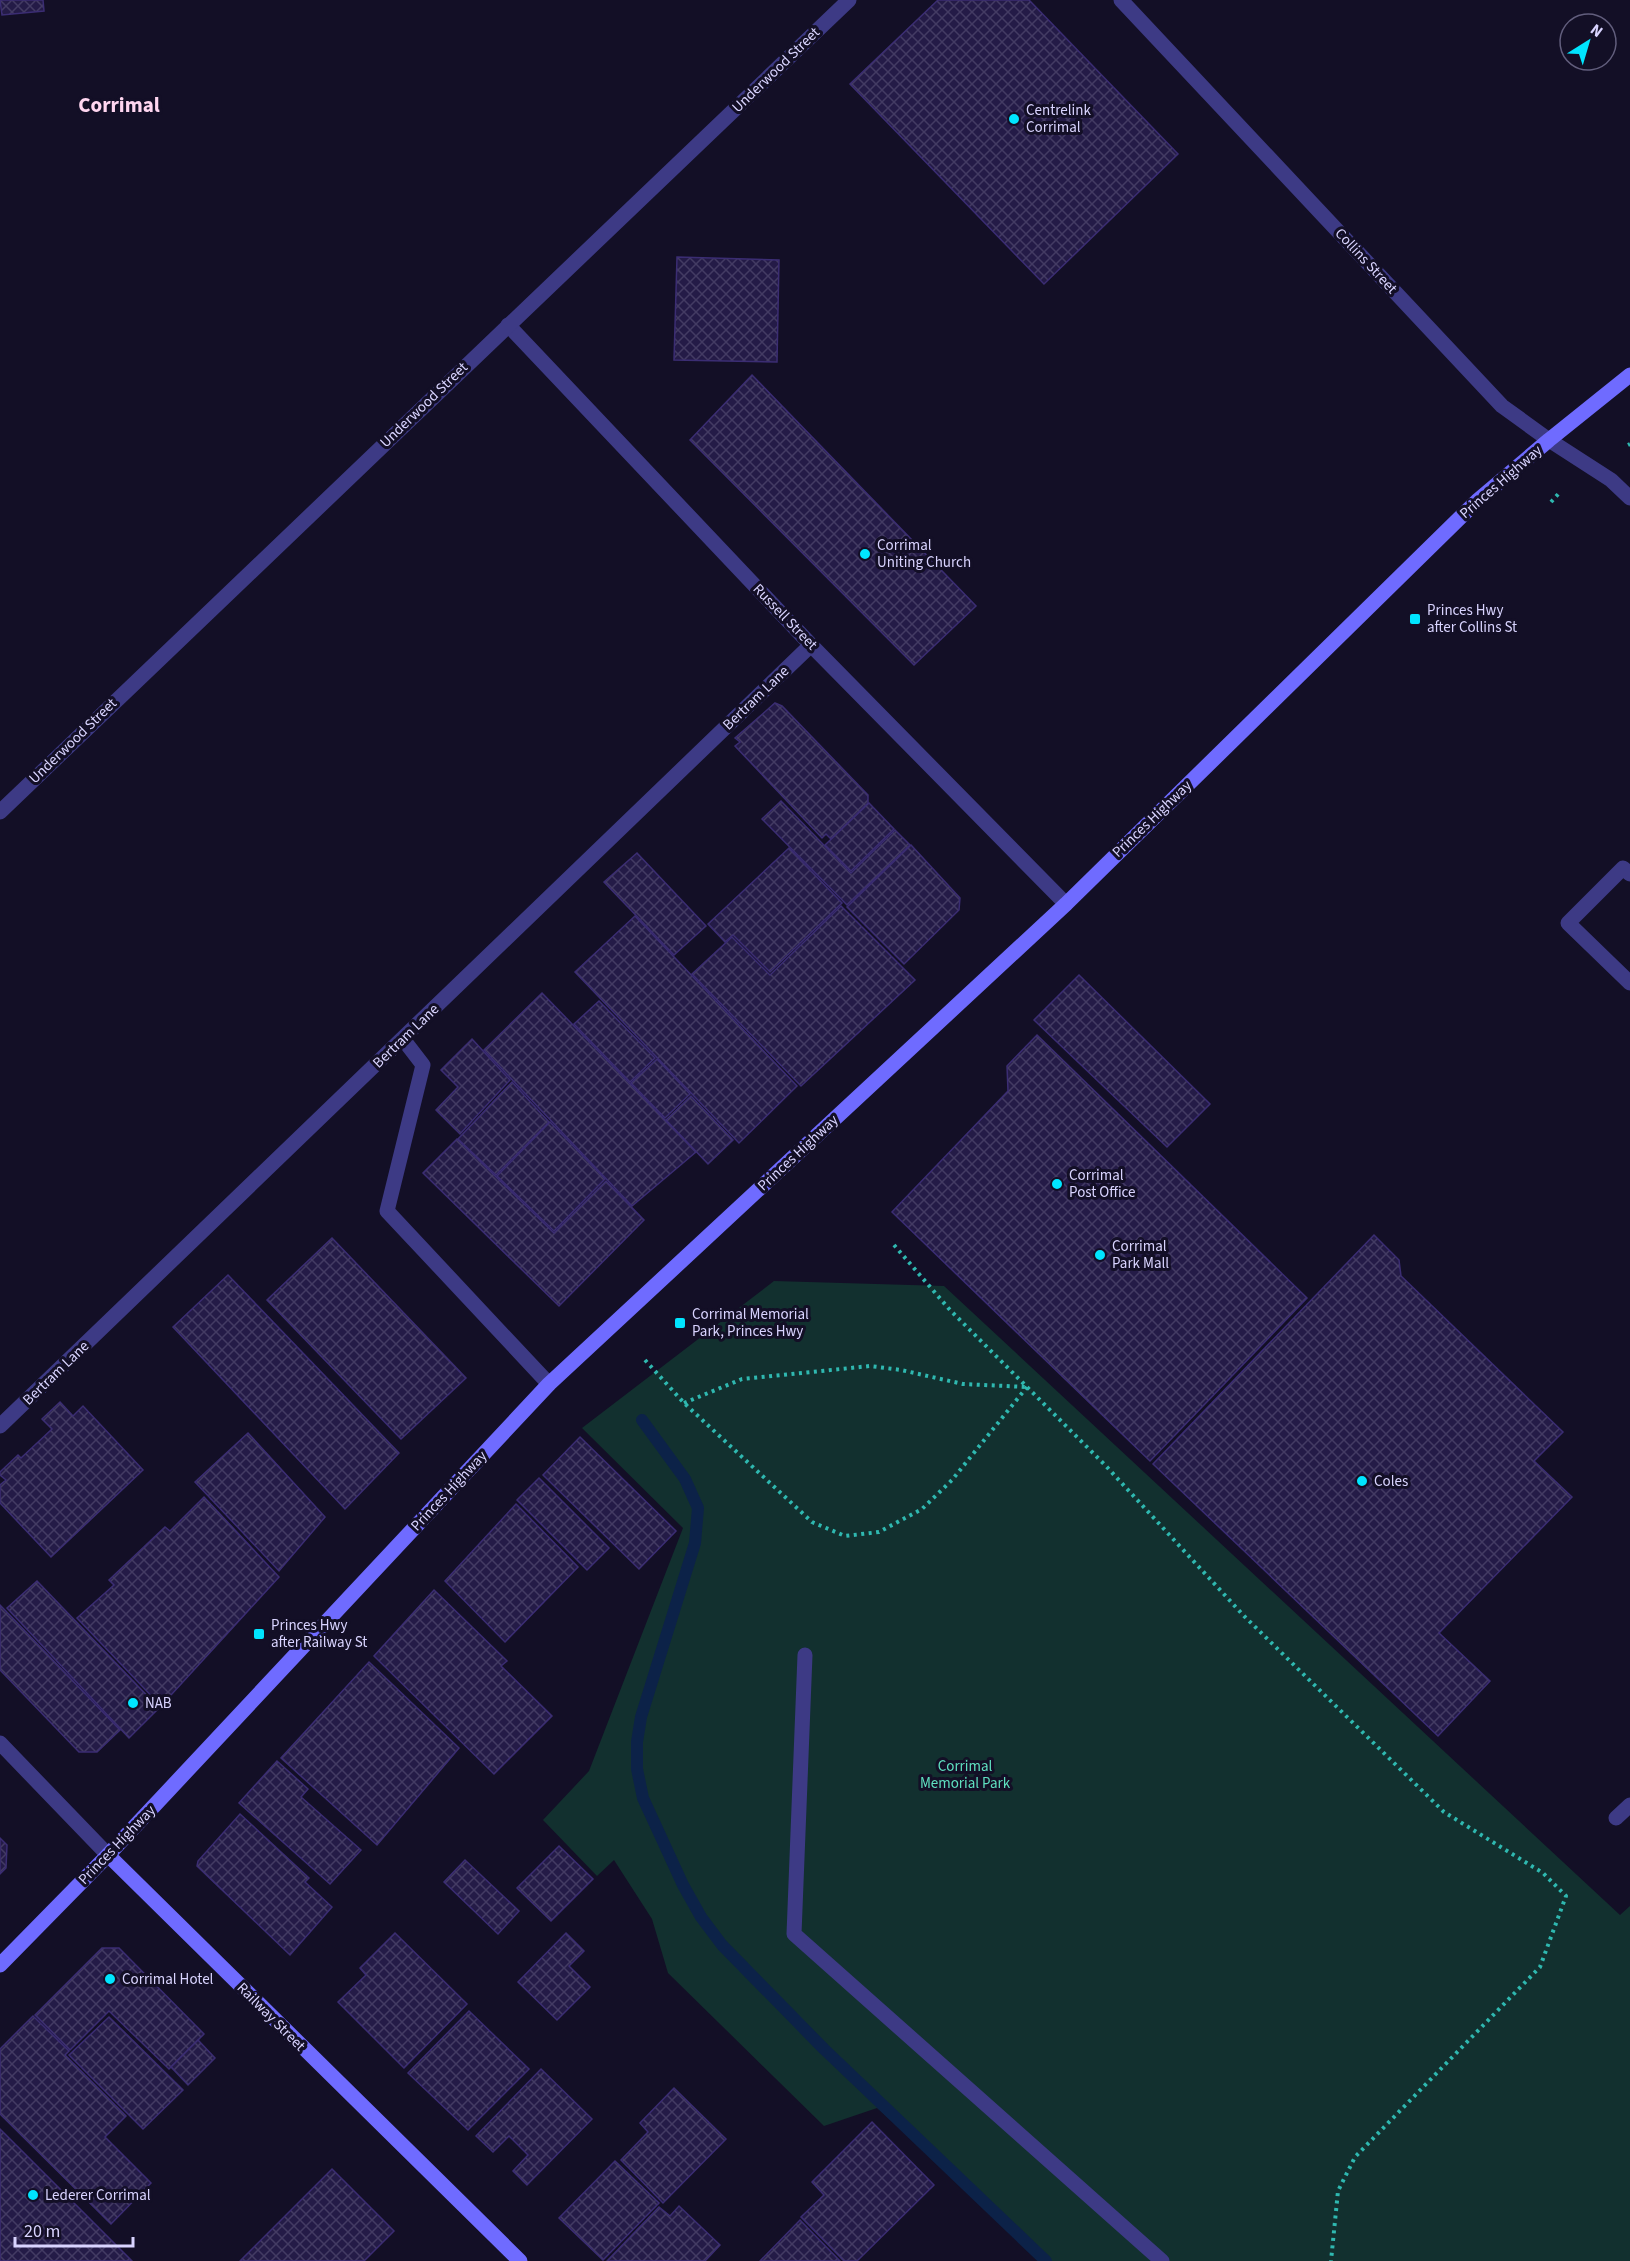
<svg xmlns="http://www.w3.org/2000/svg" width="1630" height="2261" font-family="'Source Sans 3',sans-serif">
<defs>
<pattern id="building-cross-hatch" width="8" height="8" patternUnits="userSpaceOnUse" patternTransform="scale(1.5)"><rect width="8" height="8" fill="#241b47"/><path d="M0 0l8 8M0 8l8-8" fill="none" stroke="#433b63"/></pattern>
</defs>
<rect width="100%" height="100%" fill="#130f26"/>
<!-- green -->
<path fill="#12302f" d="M 774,1281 L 944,1286 L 1620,1915 L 1630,1906 L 1630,2261 L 1051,2261 L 877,2108 L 824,2126 L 668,1973 L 652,1919 L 614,1860 L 597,1876 L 543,1820 L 589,1771 L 683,1528 L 582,1428 Z"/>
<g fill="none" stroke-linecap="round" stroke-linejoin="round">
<!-- stream -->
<path stroke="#0c2248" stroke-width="12" d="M 642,1420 L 685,1479 L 698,1508 L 695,1543 L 641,1717 L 637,1742 L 637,1769 L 643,1798 L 683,1885 L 701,1917 L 722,1945 L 824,2049 L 1046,2261"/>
</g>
<!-- building -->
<g fill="url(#building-cross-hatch)" stroke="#3b2d73" stroke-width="1.5">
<path d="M 0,0 L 43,0 L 44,11 L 2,15 Z"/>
<path d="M 938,0 L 1029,0 L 1178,154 L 1044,284 L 850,84 Z"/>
<path d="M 677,257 L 779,260 L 777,362 L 674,360 Z"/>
<path d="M 752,375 L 976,606 L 914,665 L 690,440 Z"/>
<path d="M 775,703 L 782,706 L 868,795 L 868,803 L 831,839 L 826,834 L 822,838 L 735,746 L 740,742 L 735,738 Z"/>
<path d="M 781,801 L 851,873 L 895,830 L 910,845 L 847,905 L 762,819 Z"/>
<path d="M 869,803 L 894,829 L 851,871 L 825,845 Z"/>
<path d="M 911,845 L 960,898 L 959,910 L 904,964 L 847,907 Z"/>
<path d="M 789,848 L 842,903 L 770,972 L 733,935 L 725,942 L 708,924 Z"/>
<path d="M 637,853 L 706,926 L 674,955 L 604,882 Z"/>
<path d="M 841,906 L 915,980 L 801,1086 L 692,974 L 732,937 L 770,975 Z"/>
<path d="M 635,916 L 797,1086 L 739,1143 L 575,972 Z"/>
<path d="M 1079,975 L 1210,1104 L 1167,1147 L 1034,1020 Z"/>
<path d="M 542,993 L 696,1152 L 632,1206 L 484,1050 Z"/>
<path d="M 599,1001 L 655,1058 L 630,1082 L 574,1024 Z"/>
<path d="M 1037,1035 L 1307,1298 L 1150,1461 L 892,1212 L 1008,1091 L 1007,1066 Z"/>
<path d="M 472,1039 L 510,1080 L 460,1134 L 436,1110 L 458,1087 L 441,1070 Z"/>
<path d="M 657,1059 L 690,1094 L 665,1118 L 631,1083 Z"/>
<path d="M 512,1082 L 549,1122 L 496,1175 L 458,1139 Z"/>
<path d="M 691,1096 L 733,1140 L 708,1164 L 666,1120 Z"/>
<path d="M 550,1122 L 605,1179 L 554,1231 L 497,1176 Z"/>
<path d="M 457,1139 L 554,1233 L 606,1181 L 644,1220 L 559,1306 L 423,1173 Z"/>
<path d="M 1374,1235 L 1399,1260 L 1401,1276 L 1563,1432 L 1534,1461 L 1572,1497 L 1439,1633 L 1490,1681 L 1438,1736 L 1153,1464 Z"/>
<path d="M 332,1238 L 466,1378 L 401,1439 L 267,1300 Z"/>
<path d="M 228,1275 L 399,1453 L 345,1509 L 173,1327 Z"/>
<path d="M 60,1402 L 73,1416 L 83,1406 L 143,1470 L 51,1557 L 0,1503 L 0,1485 L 6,1480 L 0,1475 L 0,1472 L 18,1455 L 21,1458 L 52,1429 L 42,1419 Z"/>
<path d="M 248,1433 L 325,1517 L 279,1571 L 195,1482 Z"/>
<path d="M 580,1437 L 676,1531 L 639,1569 L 543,1475 Z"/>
<path d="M 539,1478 L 609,1548 L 587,1570 L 517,1500 Z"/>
<path d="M 204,1497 L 279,1577 L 161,1706 L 77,1618 L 114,1585 L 109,1580 L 165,1527 L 170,1531 Z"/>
<path d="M 516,1504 L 578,1567 L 505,1642 L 445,1581 Z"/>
<path d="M 37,1581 L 159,1708 L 129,1738 L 7,1608 Z"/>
<path d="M 434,1590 L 507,1661 L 501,1666 L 552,1716 L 494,1774 L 374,1656 Z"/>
<path d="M 0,1605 L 120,1730 L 97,1752 L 79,1752 L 0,1670 Z"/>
<path d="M 369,1662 L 459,1748 L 377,1845 L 281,1758 Z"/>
<path d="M 277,1761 L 308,1789 L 301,1797 L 361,1850 L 330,1884 L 239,1803 Z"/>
<path d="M 240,1814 L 309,1878 L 305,1882 L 332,1907 L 290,1955 L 197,1866 L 198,1861 Z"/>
<path d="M 0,1838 L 7,1845 L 6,1868 L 0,1874 Z"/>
<path d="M 559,1846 L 593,1879 L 551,1921 L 517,1888 Z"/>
<path d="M 465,1860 L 519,1911 L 498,1934 L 444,1882 Z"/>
<path d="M 395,1933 L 467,2004 L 404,2068 L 338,2002 L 366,1975 L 360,1968 Z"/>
<path d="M 566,1933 L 584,1951 L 569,1966 L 590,1987 L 557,2020 L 518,1982 Z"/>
<path d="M 102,1948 L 119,1948 L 204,2034 L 169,2069 L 109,2011 L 70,2050 L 35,2015 Z"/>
<path d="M 469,2011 L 529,2069 L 468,2130 L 408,2073 Z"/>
<path d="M 33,2016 L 69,2051 L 65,2055 L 126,2116 L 105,2137 L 151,2183 L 111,2224 L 0,2114 L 0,2049 Z"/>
<path d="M 109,2017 L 183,2090 L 143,2129 L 69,2055 Z"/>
<path d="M 198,2040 L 215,2058 L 188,2085 L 171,2067 Z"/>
<path d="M 541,2069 L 592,2119 L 527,2185 L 513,2171 L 528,2155 L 509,2136 L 493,2152 L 476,2136 Z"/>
<path d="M 674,2088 L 726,2139 L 663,2203 L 621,2160 L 648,2132 L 640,2123 Z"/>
<path d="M 872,2122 L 934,2185 L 857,2261 L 844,2261 L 801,2217 L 824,2195 L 812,2182 Z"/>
<path d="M 0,2129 L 132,2261 L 0,2261 Z"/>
<path d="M 615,2161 L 659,2203 L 603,2260 L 559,2218 Z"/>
<path d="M 332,2169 L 394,2231 L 364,2261 L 240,2261 Z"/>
<path d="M 679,2206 L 720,2245 L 705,2261 L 607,2261 L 659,2207 L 670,2216 Z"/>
<path d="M 800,2220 L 840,2261 L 760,2261 Z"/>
</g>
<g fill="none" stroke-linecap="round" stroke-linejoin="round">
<!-- path -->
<g stroke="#2fb8b0" stroke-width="4" stroke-dasharray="3 4.5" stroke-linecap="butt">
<path d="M 1628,445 L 1630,444"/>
<path d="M 1551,502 L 1561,491"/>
<path d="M 894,1245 L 950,1310 L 1106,1466 L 1244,1616 L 1444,1812 L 1543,1873 L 1566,1896 L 1540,1967 L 1355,2157 L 1338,2191 L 1331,2261"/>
<path d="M 645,1360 L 684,1403 L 812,1522 L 845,1536 L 879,1532 L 922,1509 L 952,1480 L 1027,1387"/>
<path d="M 684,1403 L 742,1379 L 870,1366 L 901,1370 L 963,1384 L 1026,1387"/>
</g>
<!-- service -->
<g stroke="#3d3a85" stroke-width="15">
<path d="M 1630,874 L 1623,868 L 1568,923 L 1630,983"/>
<path d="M 403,1039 L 423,1065 L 387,1211 L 549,1384"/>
<path d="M 0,1426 L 811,645"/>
<path d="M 805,1655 L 794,1934 L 1162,2261"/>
</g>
<!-- minor -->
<g stroke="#3d3a85" stroke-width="15">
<path d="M 508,325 L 811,645 L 1066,904"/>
<path d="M 1549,440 L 1611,480 L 1630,498"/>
<path d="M 1616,1818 L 1630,1805"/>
</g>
<!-- tertiary -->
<g stroke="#3d3a85" stroke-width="15">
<path d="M 1121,0 L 1502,406 L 1549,440"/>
<path d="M 0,812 L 849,0"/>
<path d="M 0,1743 L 108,1855"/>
</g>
<!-- secondary -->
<g stroke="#6f6bff" stroke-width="15">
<path d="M 108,1855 L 520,2261"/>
<path d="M 0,1965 L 108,1855 L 549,1384 L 1066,904 L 1477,501 L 1549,440 L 1630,375"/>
</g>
</g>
<!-- markers -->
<g fill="#00e5ff" stroke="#130f26" stroke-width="2">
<circle cx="1014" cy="119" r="6"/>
<circle cx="865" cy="554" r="6"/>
<rect x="1409" y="613" width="12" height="12" rx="3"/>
<circle cx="1057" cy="1184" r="6"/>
<circle cx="1100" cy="1255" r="6"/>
<rect x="674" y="1317" width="12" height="12" rx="3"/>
<circle cx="1362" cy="1481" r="6"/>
<rect x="253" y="1628" width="12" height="12" rx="3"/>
<circle cx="133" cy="1703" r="6"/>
<circle cx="110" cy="1979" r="6"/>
<circle cx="33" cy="2195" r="6"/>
</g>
<g text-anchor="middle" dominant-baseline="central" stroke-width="6" stroke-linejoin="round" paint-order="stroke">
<!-- street labels -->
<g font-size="15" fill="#d9d4ff" stroke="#130f26">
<text transform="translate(776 70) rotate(-44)">Underwood Street</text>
<text transform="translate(1366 261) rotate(47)">Collins Street</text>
<text transform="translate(424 405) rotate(-44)">Underwood Street</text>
<text transform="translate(1501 482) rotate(-41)">Princes Highway</text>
<text transform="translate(785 617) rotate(46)">Russell Street</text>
<text transform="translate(756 698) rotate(-44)">Bertram Lane</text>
<text transform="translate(73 741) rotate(-44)">Underwood Street</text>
<text transform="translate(1152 819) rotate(-44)">Princes Highway</text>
<text transform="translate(406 1036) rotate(-44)">Bertram Lane</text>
<text transform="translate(798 1153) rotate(-43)">Princes Highway</text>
<text transform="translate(56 1373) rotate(-44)">Bertram Lane</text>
<text transform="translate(449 1491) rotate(-47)">Princes Highway</text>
<text transform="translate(117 1845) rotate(-46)">Princes Highway</text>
<text transform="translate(271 2017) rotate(45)">Railway Street</text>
</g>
<!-- poi labels -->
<g font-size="15" fill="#d9d4ff" stroke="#130f26" text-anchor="start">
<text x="1026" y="110">Centrelink<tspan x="1026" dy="17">Corrimal</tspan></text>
<text x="877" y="545">Corrimal<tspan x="877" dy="17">Uniting Church</tspan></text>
<text x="1427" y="610">Princes Hwy<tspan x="1427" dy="17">after Collins St</tspan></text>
<text x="1069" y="1175">Corrimal<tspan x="1069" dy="17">Post Office</tspan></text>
<text x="1112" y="1246">Corrimal<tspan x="1112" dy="17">Park Mall</tspan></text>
<text x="692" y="1314">Corrimal Memorial<tspan x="692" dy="17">Park, Princes Hwy</tspan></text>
<text x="1374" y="1481">Coles</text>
<text x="271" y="1625">Princes Hwy<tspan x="271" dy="17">after Railway St</tspan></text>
<text x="145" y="1703">NAB</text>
<text x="122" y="1979">Corrimal Hotel</text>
<text x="45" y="2195">Lederer Corrimal</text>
</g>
<!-- park labels -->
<g font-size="15" fill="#5fe0c0" stroke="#130f26">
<text x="965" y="1766">Corrimal<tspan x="965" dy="17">Memorial Park</tspan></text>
</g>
<!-- district labels -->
<g font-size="21" font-weight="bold" fill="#ffd6f0" stroke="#130f26">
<text x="119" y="105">Corrimal</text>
</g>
</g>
<!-- north arrow -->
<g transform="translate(1588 42) rotate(37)"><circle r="28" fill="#130f26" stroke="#625e7d" stroke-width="1.5"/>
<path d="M0-4.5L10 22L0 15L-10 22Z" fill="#00e5ff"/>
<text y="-9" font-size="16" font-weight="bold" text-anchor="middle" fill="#d9d4ff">N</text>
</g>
<!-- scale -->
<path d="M15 2237v9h118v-9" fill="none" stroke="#d9d4ff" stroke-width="3"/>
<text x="24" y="2237" font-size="18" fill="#d9d4ff" stroke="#130f26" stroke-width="4.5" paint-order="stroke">20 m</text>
</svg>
